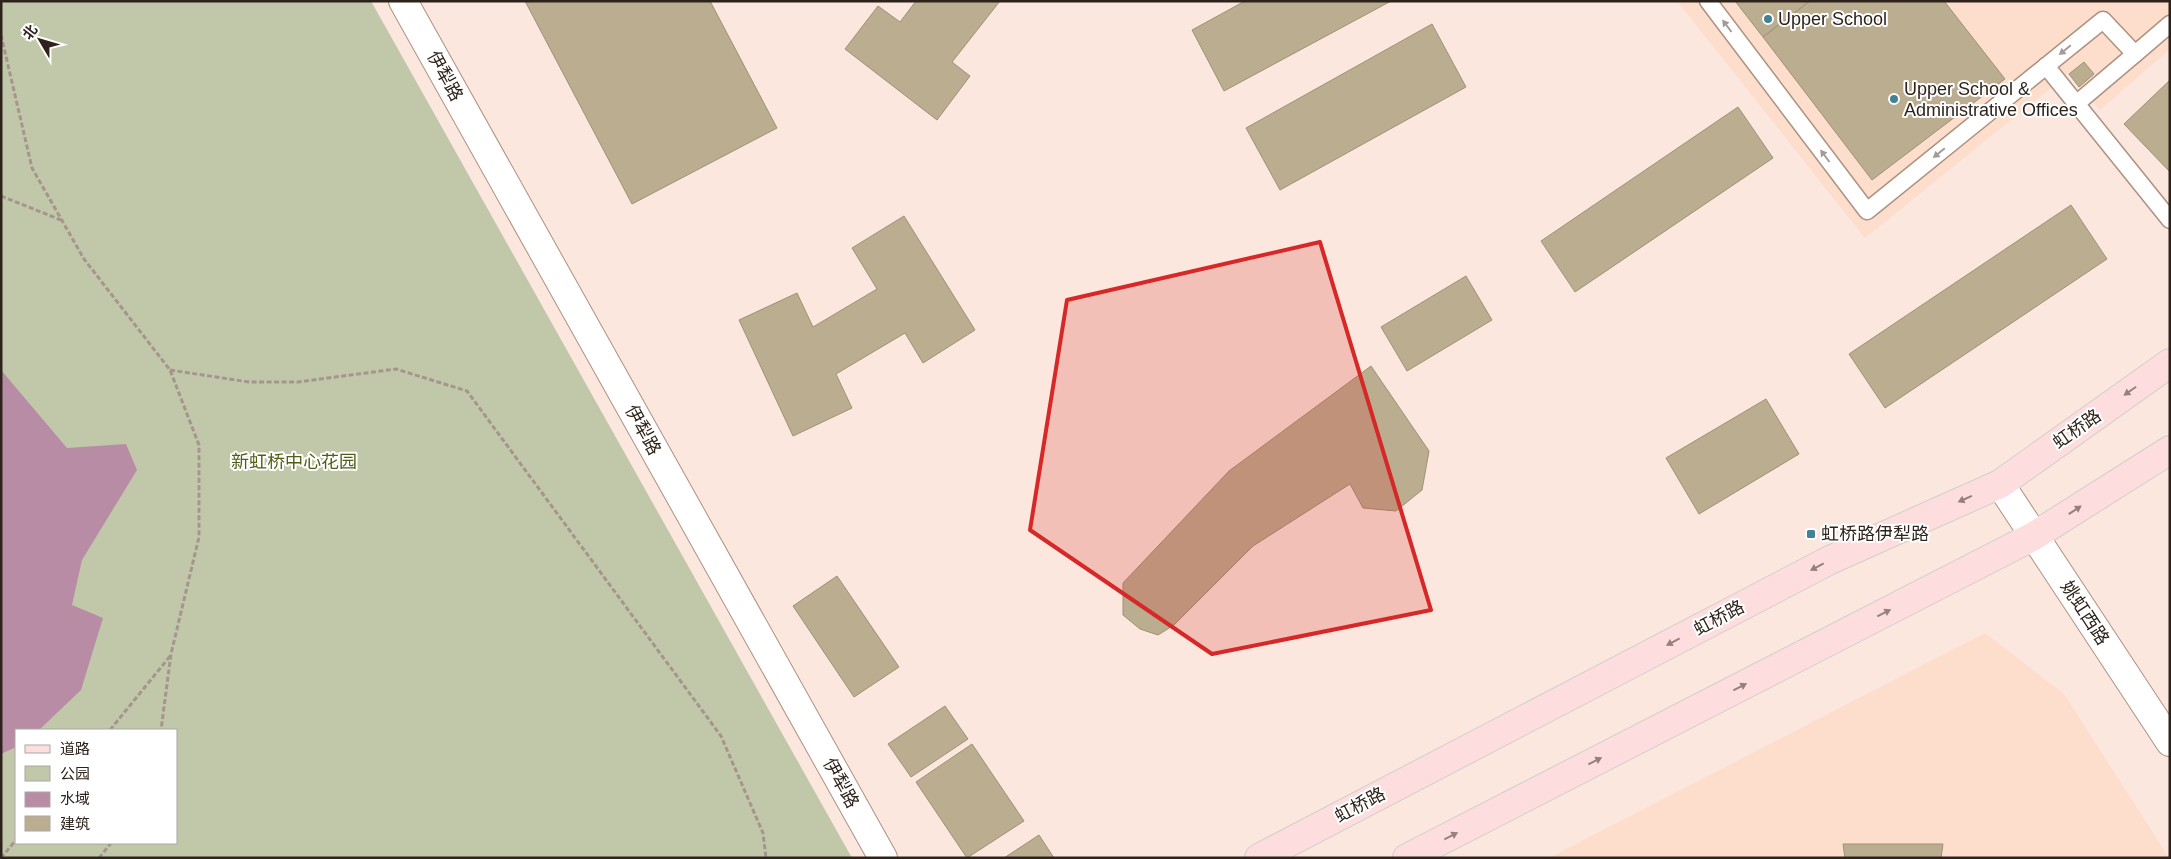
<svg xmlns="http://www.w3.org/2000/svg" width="2171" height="859" font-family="Arial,'Noto Sans SC',sans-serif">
<rect width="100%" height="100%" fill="#fbe7dd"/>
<!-- built -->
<g fill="#fdddcb">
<path d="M 1677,1 L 2170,1 L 2170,49 L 2100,110 L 2068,74 L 1865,238 Z"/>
<path d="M 1985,633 L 2064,694 L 2169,858 L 1549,858 Z"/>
</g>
<!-- green -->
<path fill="#c1c8a9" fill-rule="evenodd" d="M 1,1 L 371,1 L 852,858 L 1,858 ZM 16,730 L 176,730 L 176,843 L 16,843 Z"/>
<!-- water -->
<path fill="#b98ca6" d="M 1,370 L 67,448 L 126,444 L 137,470 L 82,560 L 72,605 L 103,618 L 81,690 L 39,730 L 16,730 L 16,747 L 1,754 Z"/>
<!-- building -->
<g fill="#bbad8f" stroke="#9f9174">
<path d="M 525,1 L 710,1 L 777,128 L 632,204 Z"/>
<path d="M 916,1 L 1000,1 L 952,62 L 970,76 L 937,120 L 845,49 L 878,6 L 900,22 Z"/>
<path d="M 1245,1 L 1391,1 L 1224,91 L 1192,30 Z"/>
<path d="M 1735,1 L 1810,1 L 1763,37 Z"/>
<path d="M 1810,1 L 1944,1 L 2005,79 L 1872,180 L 1763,37 Z"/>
<path d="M 1432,24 L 1466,87 L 1280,190 L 1246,128 Z"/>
<path d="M 2084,62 L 2094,74 L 2079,87 L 2069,74 Z"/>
<path d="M 2170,80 L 2170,172 L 2124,124 Z"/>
<path d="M 1738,107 L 1773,158 L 1575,292 L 1541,241 Z"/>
<path d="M 2071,205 L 2107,259 L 1885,408 L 1849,354 Z"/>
<path d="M 904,216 L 975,330 L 923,363 L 905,333 L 836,374 L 852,408 L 793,436 L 739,320 L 797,293 L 813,327 L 877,289 L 852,248 Z"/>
<path d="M 1466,276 L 1492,320 L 1407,371 L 1381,327 Z"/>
<path d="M 1371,366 L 1429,451 L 1422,490 L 1396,511 L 1363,508 L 1350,484 L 1253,546 L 1174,625 L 1158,635 L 1140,629 L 1123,615 L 1123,583 L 1229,471 Z"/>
<path d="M 1766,399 L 1799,454 L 1699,514 L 1666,458 Z"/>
<path d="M 837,576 L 899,667 L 854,697 L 793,606 Z"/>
<path d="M 945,706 L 968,739 L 911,777 L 888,744 Z"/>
<path d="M 972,744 L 1024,821 L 967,858 L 916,782 Z"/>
<path d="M 1039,835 L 1054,858 L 1004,858 Z"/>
<path d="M 1843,844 L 1943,844 L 1941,858 L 1845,858 Z"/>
</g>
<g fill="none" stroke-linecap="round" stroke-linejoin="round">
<defs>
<g id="lane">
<path d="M 1708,1 L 1867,211 L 2103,20 L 2135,54 L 2170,24"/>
<path d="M 2046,66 L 2170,220"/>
<path d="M 2076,104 L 2135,54"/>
</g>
<path id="street" d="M 2000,484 L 2170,742"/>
<path id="secondary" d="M 403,1 L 883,858"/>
<g id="primary">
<path d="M 1259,858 L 1830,560 L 2000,484 L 2170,363"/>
<path d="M 1407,858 L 2034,536 L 2170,450"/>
</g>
</defs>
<!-- lane casing -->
<use href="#lane" stroke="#af9180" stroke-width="19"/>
<!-- street casing -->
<use href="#street" stroke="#af9180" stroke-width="30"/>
<!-- secondary casing -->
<use href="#secondary" stroke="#af9180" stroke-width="30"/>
<!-- primary casing -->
<use href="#primary" stroke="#d1cfcd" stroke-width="30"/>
<!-- path -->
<g stroke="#a5958c" stroke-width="3" stroke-dasharray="5 2.5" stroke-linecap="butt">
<path d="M 1,35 L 32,168 L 84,259 L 170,370 L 199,445 L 199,537 L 171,654 L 161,730"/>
<path d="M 1,196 L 61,220"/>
<path d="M 170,370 L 249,382 L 298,382 L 396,369 L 467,391 L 721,736 L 763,833 L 766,858"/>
<path d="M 110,730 L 171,655"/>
<path d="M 1,858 L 16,840"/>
<path d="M 99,858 L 111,843"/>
</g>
<!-- lane -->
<use href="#lane" stroke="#fff" stroke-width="16"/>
<!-- street -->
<use href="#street" stroke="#fff" stroke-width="28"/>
<!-- secondary -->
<use href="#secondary" stroke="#fff" stroke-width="28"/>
<!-- primary -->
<use href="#primary" stroke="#feddde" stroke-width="28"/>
</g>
<!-- one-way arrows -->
<defs><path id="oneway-solid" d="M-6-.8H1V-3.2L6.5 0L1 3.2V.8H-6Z" transform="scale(1.25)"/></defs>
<g fill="#a19c99">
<use href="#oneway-solid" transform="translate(1727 26) rotate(-127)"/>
<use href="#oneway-solid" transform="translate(2065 50) rotate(141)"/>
<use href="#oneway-solid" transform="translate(1939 153) rotate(141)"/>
<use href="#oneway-solid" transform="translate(1825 156) rotate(-127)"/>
</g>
<g fill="#96807d">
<use href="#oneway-solid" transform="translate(2130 391) rotate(145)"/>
<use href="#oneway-solid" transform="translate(1965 499) rotate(156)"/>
<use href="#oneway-solid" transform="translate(2075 510) rotate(-33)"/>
<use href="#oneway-solid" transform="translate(1817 567) rotate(152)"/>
<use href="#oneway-solid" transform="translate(1884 613) rotate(-27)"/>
<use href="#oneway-solid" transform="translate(1673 642) rotate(152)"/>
<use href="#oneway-solid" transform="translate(1740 687) rotate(-27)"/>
<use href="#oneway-solid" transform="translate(1595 761) rotate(-27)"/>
<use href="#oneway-solid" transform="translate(1451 836) rotate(-27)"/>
</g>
<!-- marked area -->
<path fill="#d62828" fill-opacity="0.2" stroke="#d62828" stroke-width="4" stroke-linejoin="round" d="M 1320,242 L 1431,610 L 1212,654 L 1030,530 L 1067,300 Z"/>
<!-- markers -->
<g fill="#418295" stroke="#fff" stroke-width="2">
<circle cx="1768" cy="19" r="5"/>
<circle cx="1894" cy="99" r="5"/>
<rect x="1806" y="529" width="10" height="10" rx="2.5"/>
</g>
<g text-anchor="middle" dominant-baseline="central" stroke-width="4" stroke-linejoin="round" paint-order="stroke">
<!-- poi labels -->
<g font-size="18" fill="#2e231c" stroke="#fff" text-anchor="start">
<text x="1778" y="19">Upper School</text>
<text x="1904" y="89">Upper School &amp;<tspan x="1904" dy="21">Administrative Offices</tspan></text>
<text x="1821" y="534">虹桥路伊犁路</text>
</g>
<!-- street labels -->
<g font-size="18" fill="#2e231c" stroke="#fff">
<text transform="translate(445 76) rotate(61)">伊犁路</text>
<text transform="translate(2077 429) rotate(-35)">虹桥路</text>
<text transform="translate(643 430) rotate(61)">伊犁路</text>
<text transform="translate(2085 613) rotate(57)">姚虹西路</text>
<text transform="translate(1719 618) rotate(-28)">虹桥路</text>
<text transform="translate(841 783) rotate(61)">伊犁路</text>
<text transform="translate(1360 805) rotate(-28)">虹桥路</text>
</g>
<!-- park labels -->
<g font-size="18" fill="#525e15" stroke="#fff">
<text x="294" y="462">新虹桥中心花园</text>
</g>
</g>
<!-- border -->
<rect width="2171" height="859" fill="none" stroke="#2e231c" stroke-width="5"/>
<!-- legend -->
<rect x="15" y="729" width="162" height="115" fill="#ffffff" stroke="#aba7a4"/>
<rect x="25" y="745" width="25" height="8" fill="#feddde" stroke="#aba7a4"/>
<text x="60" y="754" font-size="15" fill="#2e231c">道路</text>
<rect x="25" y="766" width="25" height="15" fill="#c1c8a9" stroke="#aba7a4"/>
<text x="60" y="779" font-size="15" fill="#2e231c">公园</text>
<rect x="25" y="792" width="25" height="15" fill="#b98ca6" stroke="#aba7a4"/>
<text x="60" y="804" font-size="15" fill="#2e231c">水域</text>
<rect x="25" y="816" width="25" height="15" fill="#bbad8f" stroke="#aba7a4"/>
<text x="60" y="829" font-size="15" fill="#2e231c">建筑</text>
<!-- north arrow -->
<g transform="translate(40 40) rotate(308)" stroke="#ffffff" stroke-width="4" paint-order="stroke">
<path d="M0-4L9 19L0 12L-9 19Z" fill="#2e231c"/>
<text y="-8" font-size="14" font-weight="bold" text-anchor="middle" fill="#2e231c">北</text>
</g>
</svg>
